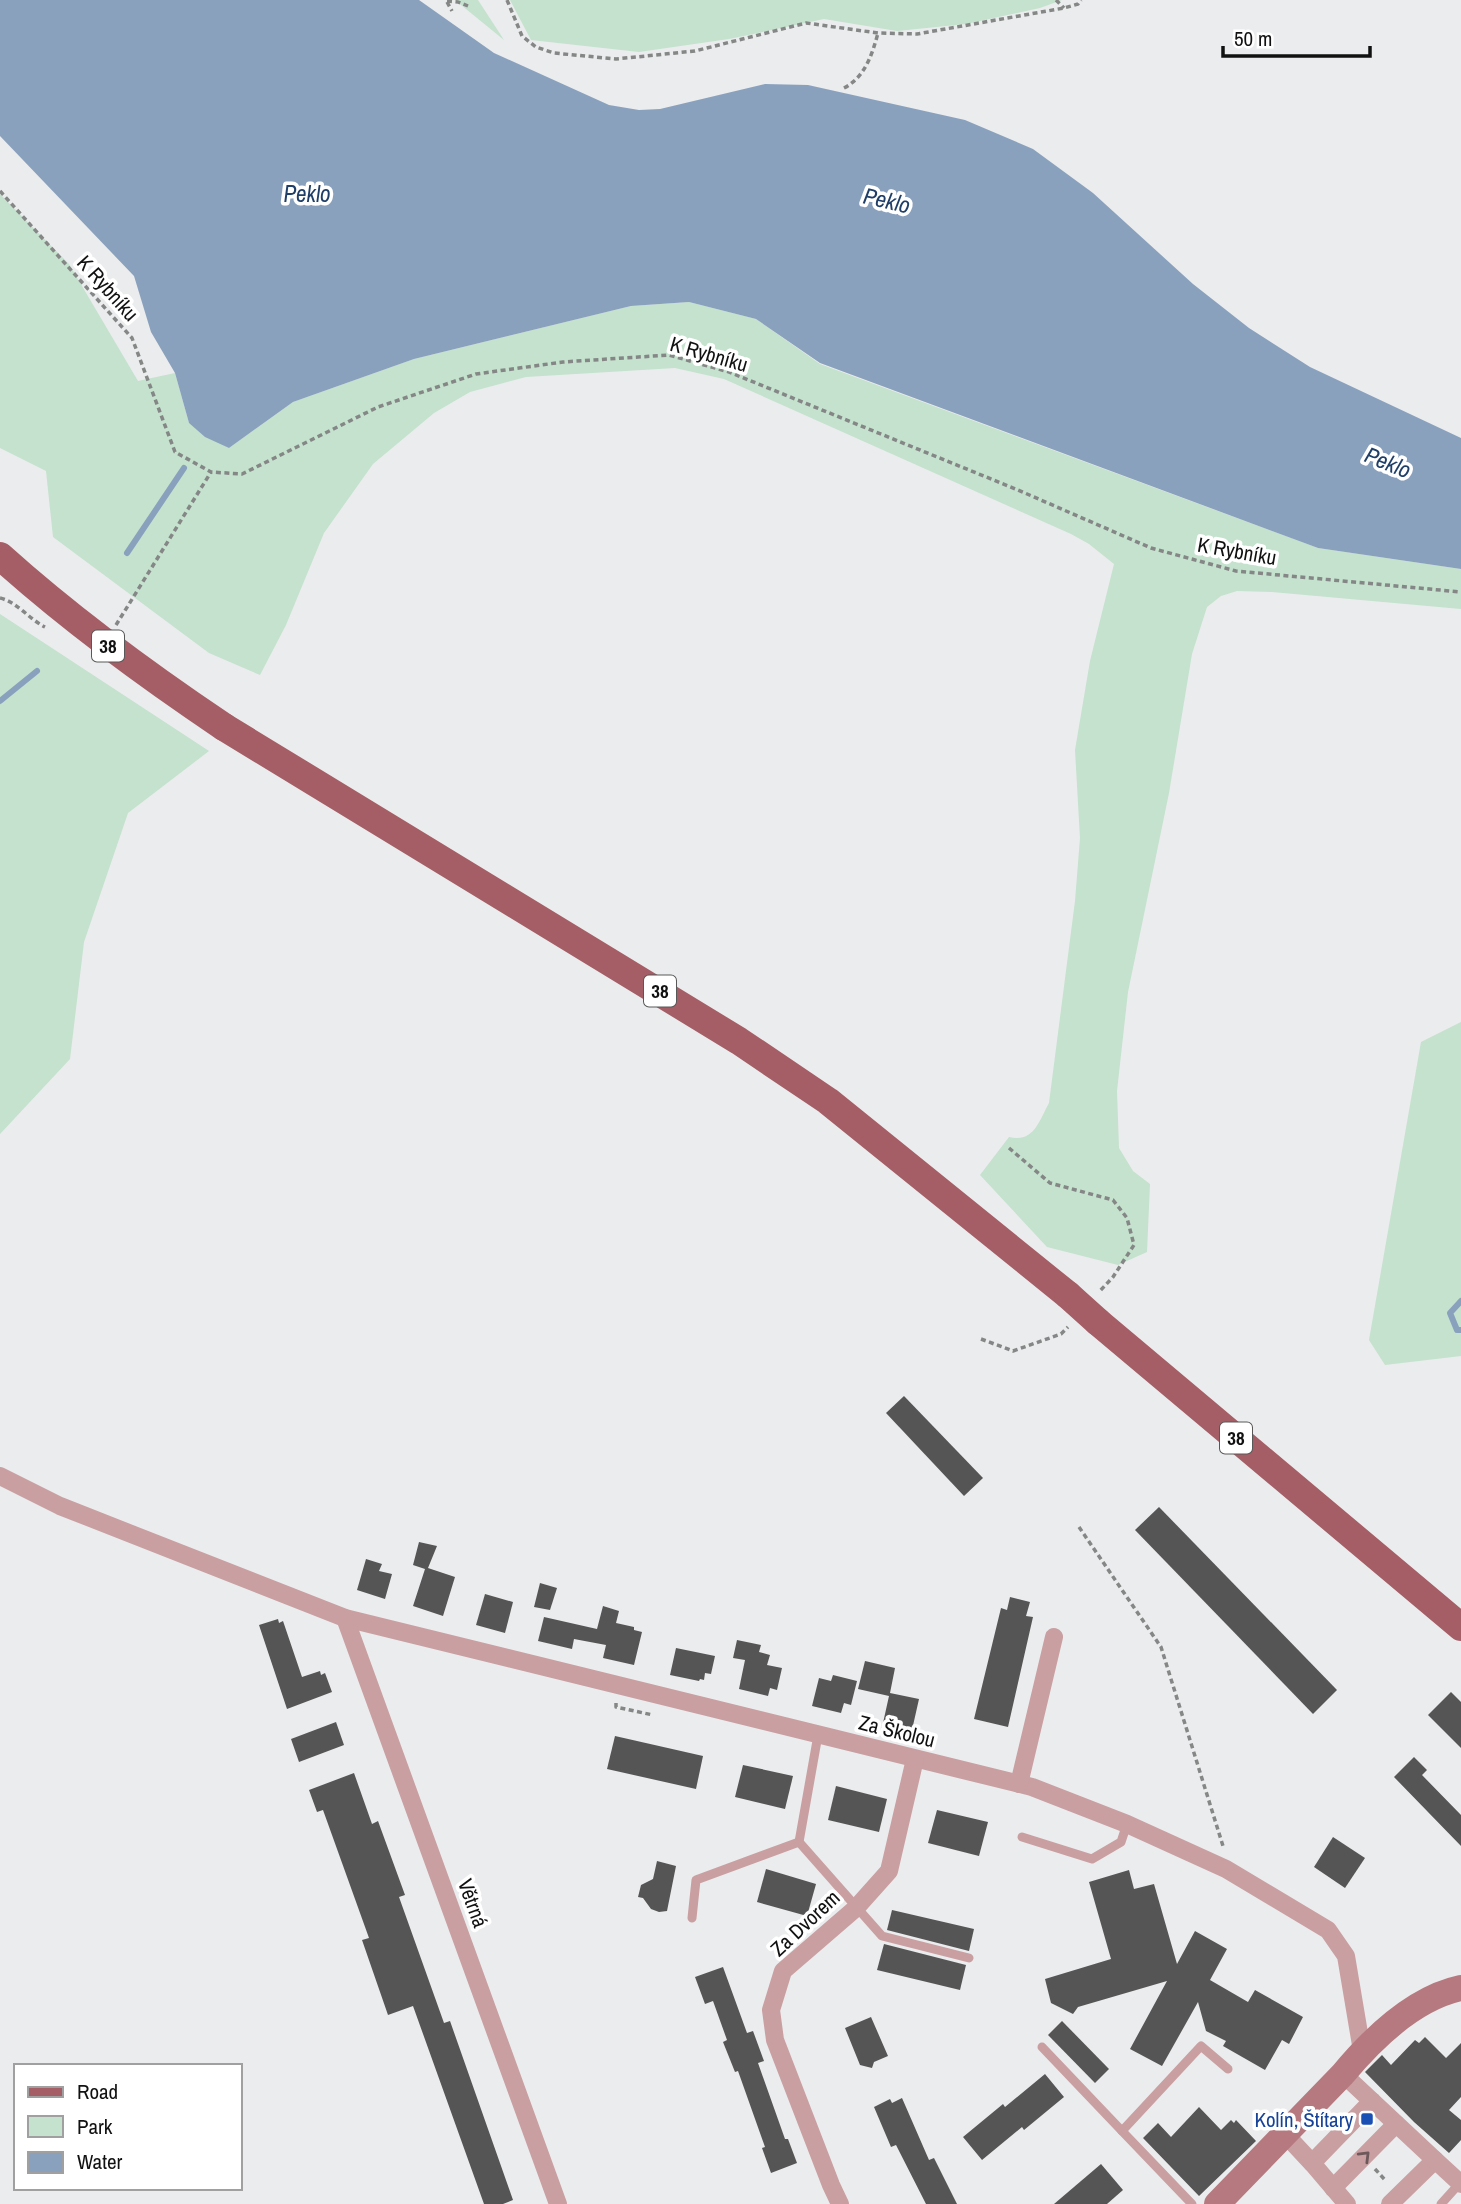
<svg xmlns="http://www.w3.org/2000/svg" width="1461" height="2204" font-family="'Archivo Narrow',sans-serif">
<rect width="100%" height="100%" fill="#ebeced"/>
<!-- green -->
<g fill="#c4e2cd">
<path d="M 455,0 L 478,0 L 504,40 Z"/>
<path d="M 510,0 L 1062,0 L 1040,8 L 966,24 L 897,31 L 824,19 L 729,39 L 639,52 L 531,40 Z"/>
<path d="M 0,194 L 69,264 L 138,381 L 175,373 L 189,423 L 229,448 L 293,402 L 414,359 L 631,306 L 689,302 L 756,319 L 820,364 L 1318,548 L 1461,569 L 1461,609 L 1272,592 L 1237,591 L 1221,596 L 1207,607 L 1192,654 L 1169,793 L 1128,992 L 1117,1091 L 1119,1148 L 1133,1171 L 1150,1184 L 1147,1252 L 1118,1265 L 1047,1247 L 980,1175 L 1009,1137 C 1034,1143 1039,1121 1049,1103 L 1075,901 L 1080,838 L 1075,750 L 1090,661 L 1114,564 L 1089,544 L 1071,534 L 724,379 L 675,368 L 526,377 L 470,392 L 434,413 L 373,464 L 324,533 L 286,625 L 260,675 L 209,653 L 53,537 L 46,471 L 0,448 Z"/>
<path d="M 0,614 L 209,751 L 128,813 L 84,942 L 70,1059 L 0,1134 Z"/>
<path d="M 1461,1022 L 1461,1356 L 1385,1365 L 1369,1340 L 1421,1042 Z"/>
</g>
<!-- water -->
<path fill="#8aa1be" d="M 0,0 L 419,0 L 494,53 L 609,105 L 639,110 L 660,109 L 765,84 L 808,85 L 965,120 L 1033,149 L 1093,193 L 1193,284 L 1249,328 L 1310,367 L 1461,438 L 1461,569 L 1318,548 L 820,363 L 756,319 L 689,302 L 631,306 L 414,359 L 293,402 L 229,448 L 205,437 L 189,423 L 175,373 L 151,332 L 134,276 L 0,136 Z"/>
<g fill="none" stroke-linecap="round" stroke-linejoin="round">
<!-- stream -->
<g stroke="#8aa1be" stroke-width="6">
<path d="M 127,553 L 184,468"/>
<path d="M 0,701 L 37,671"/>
<path d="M 1461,1301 L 1450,1313 L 1457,1330 L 1461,1330"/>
</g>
</g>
<!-- building -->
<g fill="#565556">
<path d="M 904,1396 L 983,1478 L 964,1496 L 886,1413 Z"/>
<path d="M 1159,1507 L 1337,1690 L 1313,1714 L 1135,1530 Z"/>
<path d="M 419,1542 L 437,1546 L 428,1568 L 455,1577 L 443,1616 L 413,1606 L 425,1569 L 413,1565 Z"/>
<path d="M 366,1559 L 382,1564 L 379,1571 L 392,1574 L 385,1599 L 357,1590 Z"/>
<path d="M 540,1583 L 557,1588 L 550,1610 L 534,1607 Z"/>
<path d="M 485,1594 L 513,1602 L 505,1633 L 476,1625 Z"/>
<path d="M 1010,1597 L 1030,1602 L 1026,1616 L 1033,1617 L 1008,1727 L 974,1719 L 1001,1608 L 1007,1610 Z"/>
<path d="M 603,1606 L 619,1611 L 616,1623 L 634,1627 L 634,1630 L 642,1632 L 634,1665 L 603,1658 L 606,1645 L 574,1639 L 572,1649 L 538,1641 L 544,1617 L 597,1629 Z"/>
<path d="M 278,1619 L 279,1623 L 283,1621 L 302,1677 L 320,1671 L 321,1675 L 325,1673 L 332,1692 L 287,1709 L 259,1625 Z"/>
<path d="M 737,1640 L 761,1645 L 759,1652 L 770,1655 L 767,1665 L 782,1668 L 777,1690 L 770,1688 L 768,1696 L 739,1689 L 745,1660 L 733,1658 Z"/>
<path d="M 676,1648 L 715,1656 L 711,1674 L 705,1673 L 704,1680 L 700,1679 L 699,1681 L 670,1675 Z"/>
<path d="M 865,1661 L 895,1668 L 890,1693 L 919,1699 L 912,1730 L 883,1723 L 889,1696 L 858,1689 Z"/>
<path d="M 833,1675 L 857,1681 L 851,1705 L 844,1703 L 841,1713 L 812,1706 L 819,1678 L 831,1681 Z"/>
<path d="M 1451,1692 L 1461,1702 L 1461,1748 L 1428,1715 Z"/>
<path d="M 336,1722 L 344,1745 L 299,1762 L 291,1739 Z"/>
<path d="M 615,1736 L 703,1756 L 696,1789 L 607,1769 Z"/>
<path d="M 1414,1757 L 1427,1770 L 1422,1775 L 1461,1815 L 1461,1846 L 1394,1777 Z"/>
<path d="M 743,1765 L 793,1776 L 785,1809 L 735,1797 Z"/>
<path d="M 354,1773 L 372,1824 L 378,1821 L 405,1895 L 399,1897 L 444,2023 L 450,2021 L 513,2200 L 503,2204 L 484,2204 L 413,2006 L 388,2015 L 362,1940 L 369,1938 L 323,1810 L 317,1812 L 309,1790 Z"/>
<path d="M 836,1786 L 887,1799 L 879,1832 L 828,1820 Z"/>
<path d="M 937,1810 L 988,1822 L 979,1856 L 928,1843 Z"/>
<path d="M 1333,1837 L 1365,1858 L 1345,1888 L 1314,1867 Z"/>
<path d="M 657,1861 L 676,1866 L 667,1911 L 659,1912 L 651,1909 L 643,1898 L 638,1897 L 641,1885 L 653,1879 Z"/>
<path d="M 766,1869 L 816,1884 L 807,1916 L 757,1902 Z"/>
<path d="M 1129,1870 L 1134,1889 L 1154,1884 L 1177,1964 L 1195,1931 L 1227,1949 L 1210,1980 L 1248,2002 L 1255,1990 L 1303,2017 L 1289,2044 L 1282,2040 L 1265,2070 L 1223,2046 L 1226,2041 L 1206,2031 L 1198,2002 L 1162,2066 L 1130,2049 L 1167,1981 L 1078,2007 L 1073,2014 L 1051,2003 L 1045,1979 L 1111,1959 L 1089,1882 Z"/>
<path d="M 892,1910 L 974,1929 L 969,1951 L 887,1930 Z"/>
<path d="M 884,1944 L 966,1965 L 960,1990 L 877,1970 Z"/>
<path d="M 723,1967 L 747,2033 L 753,2031 L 764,2061 L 758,2063 L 785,2139 L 788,2139 L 797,2163 L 771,2173 L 762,2148 L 765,2147 L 738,2071 L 735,2072 L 723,2042 L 727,2040 L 713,2001 L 705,2004 L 695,1977 Z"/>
<path d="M 871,2017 L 888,2056 L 874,2062 L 872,2068 L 860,2065 L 845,2028 Z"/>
<path d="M 1062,2021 L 1109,2069 L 1095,2083 L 1048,2035 Z"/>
<path d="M 1425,2037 L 1446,2058 L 1461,2043 L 1461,2097 L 1449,2110 L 1461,2120 L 1461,2140 L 1449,2153 L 1414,2122 L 1365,2072 L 1382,2055 L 1391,2065 L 1415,2040 L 1419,2043 Z"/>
<path d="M 1045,2074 L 1064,2097 L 1024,2130 L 1022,2127 L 982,2160 L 963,2137 L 1003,2104 L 1005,2107 Z"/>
<path d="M 902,2098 L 929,2160 L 934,2158 L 957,2204 L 926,2204 L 896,2145 L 891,2147 L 874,2107 L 890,2099 L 892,2103 Z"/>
<path d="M 1199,2107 L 1221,2130 L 1231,2120 L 1234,2123 L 1236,2120 L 1256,2141 L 1199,2196 L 1143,2138 L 1158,2123 L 1171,2137 Z"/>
<path d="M 1101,2164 L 1123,2190 L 1107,2204 L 1054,2204 Z"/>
</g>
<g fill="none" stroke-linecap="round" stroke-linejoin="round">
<!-- path -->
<g stroke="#858686" stroke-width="3.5" stroke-dasharray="5 3.5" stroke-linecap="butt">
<path d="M 507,0 L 522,36 L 536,47 L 554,53 L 616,59 L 695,51 L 806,23 L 878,33 L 917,34 L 1064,8 L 1078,4 L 1081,0"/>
<path d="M 1056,0 L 1064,8"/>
<path d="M 447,1 L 458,2 L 468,6"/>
<path d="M 447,2 L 452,11"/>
<path d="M 844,88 C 865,77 872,55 878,33"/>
<path d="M 0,191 L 132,338 L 175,452 L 211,472 L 242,474 L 378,407 L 476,374 L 563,362 L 669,355 L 729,372 L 1018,490 L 1151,548 L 1236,571 L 1461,592"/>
<path d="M 0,598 C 17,602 29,619 45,627"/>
<path d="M 116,625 L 211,472"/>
<path d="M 1009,1148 L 1050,1183 L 1113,1200 L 1127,1218 L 1134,1245 L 1113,1277 L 1099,1292"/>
<path d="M 981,1339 L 1013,1351 L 1061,1334 L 1068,1327"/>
<path d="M 1079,1527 L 1161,1647 L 1223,1846"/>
<path d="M 616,1703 L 616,1707 L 653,1715"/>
<path d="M 1375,2169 L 1386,2181"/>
</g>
<!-- lane -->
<g stroke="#c99fa2" stroke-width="9">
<path d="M 1022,1837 L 1092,1859 L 1121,1842 L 1127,1824"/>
<path d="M 799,1842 L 818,1735"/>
<path d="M 692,1918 L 696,1880 L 799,1842 L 882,1936 L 969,1958"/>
<path d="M 1042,2047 L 1122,2131"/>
<path d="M 1192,2204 L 1122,2131 L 1201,2046 L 1228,2069"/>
<path d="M 1441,2204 L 1460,2183"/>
</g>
<!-- street -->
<g stroke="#c99fa2" stroke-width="18">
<path d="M 0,1476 L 60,1506 L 345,1618 L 1032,1787 L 1127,1824 L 1226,1869 L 1328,1930 L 1346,1956 L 1362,2051"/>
<path d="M 345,1618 L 558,2204"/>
<path d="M 1019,1784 L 1054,1637"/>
<path d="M 1343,2074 L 1435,2160 L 1390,2204"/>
<path d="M 1284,2133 L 1312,2163 L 1372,2101"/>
<path d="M 1435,2160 L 1461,2184"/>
<path d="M 1312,2163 L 1347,2204"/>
<path d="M 1333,2188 L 1396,2124"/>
<path d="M 840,2204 L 831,2185 L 775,2040 L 771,2010 L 783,1971 L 856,1908 L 889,1871 L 915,1759"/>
</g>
<!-- secondary -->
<path stroke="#b5797f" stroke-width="26" d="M 1217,2204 L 1343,2074 C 1373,2038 1414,1998 1461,1988"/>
<!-- primary -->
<g stroke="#a55e66" stroke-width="28">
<path d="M 224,727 L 739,1041 L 828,1101 L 1068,1295"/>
<path d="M 1098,1322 L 1461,1627"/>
</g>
<!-- primary-bridge -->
<g stroke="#a55e66" stroke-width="28">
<path d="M 0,556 C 70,619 145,674 224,727"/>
<path d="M 1068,1295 L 1098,1322"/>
</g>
</g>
<!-- one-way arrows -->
<defs><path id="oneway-chevron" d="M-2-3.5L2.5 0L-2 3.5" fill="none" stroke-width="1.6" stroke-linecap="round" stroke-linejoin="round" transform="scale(1.75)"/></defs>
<use stroke="#6d585a" href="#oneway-chevron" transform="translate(1365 2156) rotate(-45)"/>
<!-- markers -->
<rect fill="#1a4fb4" stroke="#fff" stroke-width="2.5" x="1360" y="2112" width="14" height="14" rx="3.5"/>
<g text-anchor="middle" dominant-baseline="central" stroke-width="7" stroke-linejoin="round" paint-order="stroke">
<!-- shield labels -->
<g fill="#fff" stroke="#585858" stroke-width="2">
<rect x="92" y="630.5" width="32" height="31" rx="5"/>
<rect x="644" y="975.5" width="32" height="31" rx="5"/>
<rect x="1220" y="1422.5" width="32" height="31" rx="5"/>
</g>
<g font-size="19" font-weight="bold" fill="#111">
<text x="108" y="646">38</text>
<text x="660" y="991">38</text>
<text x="1236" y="1438">38</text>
</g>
<!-- street labels -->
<g font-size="21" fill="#111" stroke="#fff">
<text transform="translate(108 288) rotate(48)">K Rybníku</text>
<text transform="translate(709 354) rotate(16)">K Rybníku</text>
<text transform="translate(1237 551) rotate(10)">K Rybníku</text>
<text transform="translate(897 1731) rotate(14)">Za Školou</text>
<text transform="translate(473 1903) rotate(70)">Větrná</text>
<text transform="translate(805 1923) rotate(-43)">Za Dvorem</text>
</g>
<!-- transit labels -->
<g font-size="21" fill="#164399" stroke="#fff" text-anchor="end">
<text x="1353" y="2119">Kolín, Štítary</text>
</g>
<!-- water labels -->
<g font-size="23" font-style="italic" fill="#1f3f68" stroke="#fff">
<text x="307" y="193">Peklo</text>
<text transform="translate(887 200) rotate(13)">Peklo</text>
<text transform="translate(1388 462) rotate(22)">Peklo</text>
</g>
</g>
<!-- legend -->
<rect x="14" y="2064" width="228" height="126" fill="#ffffff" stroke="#a0a0a0" stroke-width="2"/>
<rect x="28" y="2087" width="35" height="10" fill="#a55e66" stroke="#a0a0a0" stroke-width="2"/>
<text x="77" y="2099" font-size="21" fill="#111111">Road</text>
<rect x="28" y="2116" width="35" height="21" fill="#c4e2cd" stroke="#a0a0a0" stroke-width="2"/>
<text x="77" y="2134" font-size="21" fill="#111111">Park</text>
<rect x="28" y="2152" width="35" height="21" fill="#8aa1be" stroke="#a0a0a0" stroke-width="2"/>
<text x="77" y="2169" font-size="21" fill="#111111">Water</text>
<!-- scale -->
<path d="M1223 46v10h147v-10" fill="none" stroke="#111111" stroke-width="3.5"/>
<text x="1234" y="46" font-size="21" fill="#111111" stroke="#ffffff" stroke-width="5" paint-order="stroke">50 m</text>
</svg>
